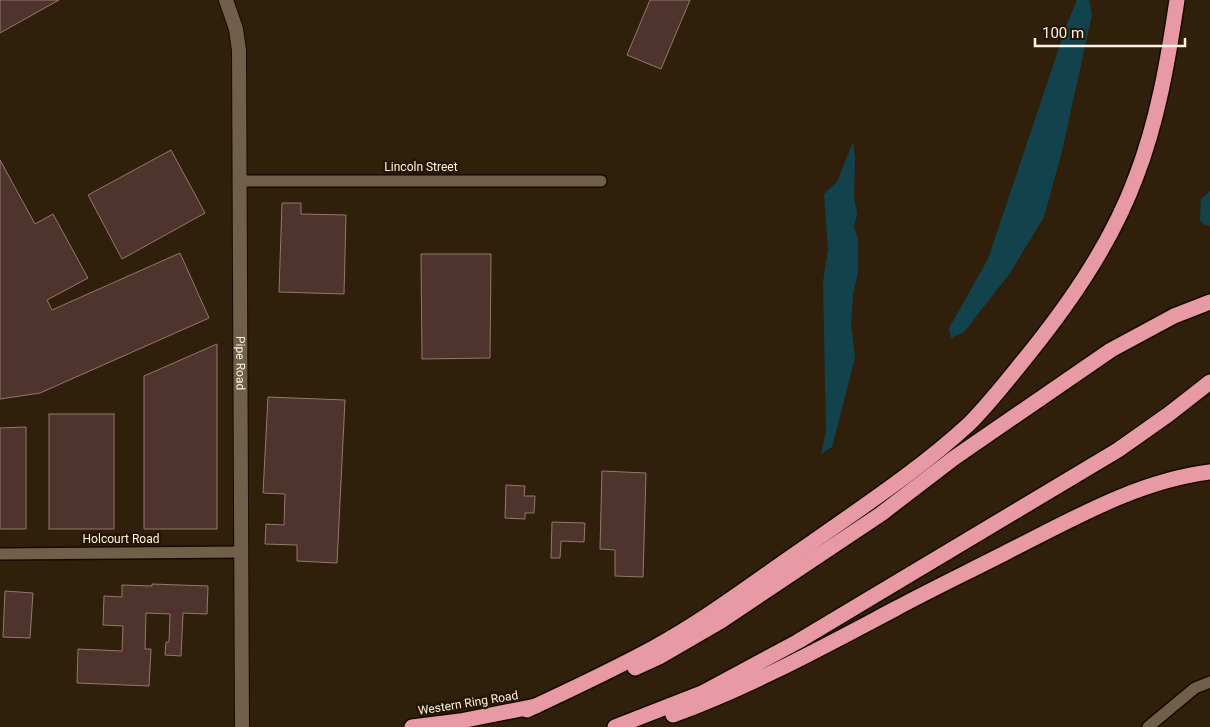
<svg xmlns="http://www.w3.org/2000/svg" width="1210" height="727" font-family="Roboto,sans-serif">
<rect width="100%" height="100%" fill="#30200b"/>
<!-- water -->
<g fill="#12434c">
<path d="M 1077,0 L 1089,0 L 1092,15 L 1062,151 L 1044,217 L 1010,273 L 964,332 L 951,338 L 949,328 L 988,259 L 1067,24 Z"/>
<path d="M 853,142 L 855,157 L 854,196 L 857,214 L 854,227 L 858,239 L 858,272 L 853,295 L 851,324 L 855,358 L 832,447 L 821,454 L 826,432 L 823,282 L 828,250 L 824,194 L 837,182 Z"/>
<path d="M 1210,191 L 1210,226 L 1205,225 L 1200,220 L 1201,199 Z"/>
</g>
<!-- building -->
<g fill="#4e342c" stroke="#95776d">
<path d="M 0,0 L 59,0 L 0,33 Z"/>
<path d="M 650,0 L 690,0 L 661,69 L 627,55 Z"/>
<path d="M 171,150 L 205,213 L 122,259 L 88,195 Z"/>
<path d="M 0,160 L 35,224 L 53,214 L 88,278 L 47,300 L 52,310 L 180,253 L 209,318 L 40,393 L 0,399 Z"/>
<path d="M 282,203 L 301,203 L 301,214 L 346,215 L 344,294 L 279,292 Z"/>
<path d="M 421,254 L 491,254 L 490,358 L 422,359 Z"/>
<path d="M 217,344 L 217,529 L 144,529 L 144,376 Z"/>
<path d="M 268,397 L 345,400 L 337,563 L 297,561 L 297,545 L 265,544 L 266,524 L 284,525 L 285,494 L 263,493 Z"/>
<rect x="49" y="414" width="65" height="115"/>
<path d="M 26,427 L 26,529 L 0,529 L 0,428 Z"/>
<path d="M 602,471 L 646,473 L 643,577 L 615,576 L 615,550 L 600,549 Z"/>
<path d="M 506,485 L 525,486 L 524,496 L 535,496 L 534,513 L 525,513 L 525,519 L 505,518 Z"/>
<path d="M 552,522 L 585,523 L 584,542 L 561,541 L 560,558 L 551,558 Z"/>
<path d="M 152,584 L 208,586 L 207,614 L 183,613 L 181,656 L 165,655 L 166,642 L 169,642 L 170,614 L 146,613 L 145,649 L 151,649 L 149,686 L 77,683 L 78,649 L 122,651 L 123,626 L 103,625 L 104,596 L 122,597 L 122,585 L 152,586 Z"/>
<path d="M 5,591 L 33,593 L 30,638 L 3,637 Z"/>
</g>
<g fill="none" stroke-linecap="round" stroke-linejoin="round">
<defs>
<g id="minor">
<path d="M 240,181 L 601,181"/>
<path d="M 0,554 L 241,552"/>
<path d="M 1148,727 L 1195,688 L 1210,682"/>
</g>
<g id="tertiary">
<path id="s1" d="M 226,0 L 236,29 L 239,50 L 242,727"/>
</g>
<g id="motorway">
<path d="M 635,668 L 659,657 L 721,621 L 881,514 L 954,458 L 1111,350 L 1174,316 L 1210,302"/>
<path d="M 527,710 C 570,690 613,670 655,647 C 708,618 757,580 807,546 C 862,507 919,470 969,424 C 987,406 1003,386 1019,366 C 1065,310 1110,247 1136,177 C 1158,120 1168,60 1177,0"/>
<path d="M 673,715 C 750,687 823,647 895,609 C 932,589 970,571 1007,552 C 1071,520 1137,481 1210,472"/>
<path d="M 412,727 L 460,721 L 536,706"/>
<path d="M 615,727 L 702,693 L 797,642 L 1118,450 L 1169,414 L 1210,382"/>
</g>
</defs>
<!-- minor casing -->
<use href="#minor" stroke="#170900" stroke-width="14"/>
<!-- tertiary casing -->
<use href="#tertiary" stroke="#170900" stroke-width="16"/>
<!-- motorway casing -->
<use href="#motorway" stroke="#170900" stroke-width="18"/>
<!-- minor -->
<use href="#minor" stroke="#715f49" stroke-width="11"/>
<!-- tertiary -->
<use href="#tertiary" stroke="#715f49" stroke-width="14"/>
<!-- motorway -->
<use href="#motorway" stroke="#e89aa4" stroke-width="15"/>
</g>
<g text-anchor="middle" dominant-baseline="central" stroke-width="5" stroke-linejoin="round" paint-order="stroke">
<!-- street labels -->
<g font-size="12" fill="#fdf2e6" stroke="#261703">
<text x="421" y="167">Lincoln Street</text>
<text stroke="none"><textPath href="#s1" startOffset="365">Pipe Road</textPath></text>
<text x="121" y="539">Holcourt Road</text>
<text transform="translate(468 703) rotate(-9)">Western Ring Road</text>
</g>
</g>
<!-- scale -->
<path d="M1035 38v8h150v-8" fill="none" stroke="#fdf2e6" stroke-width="2.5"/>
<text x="1042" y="38" font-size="15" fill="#fdf2e6" stroke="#261703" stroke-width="4" paint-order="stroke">100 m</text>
</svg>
